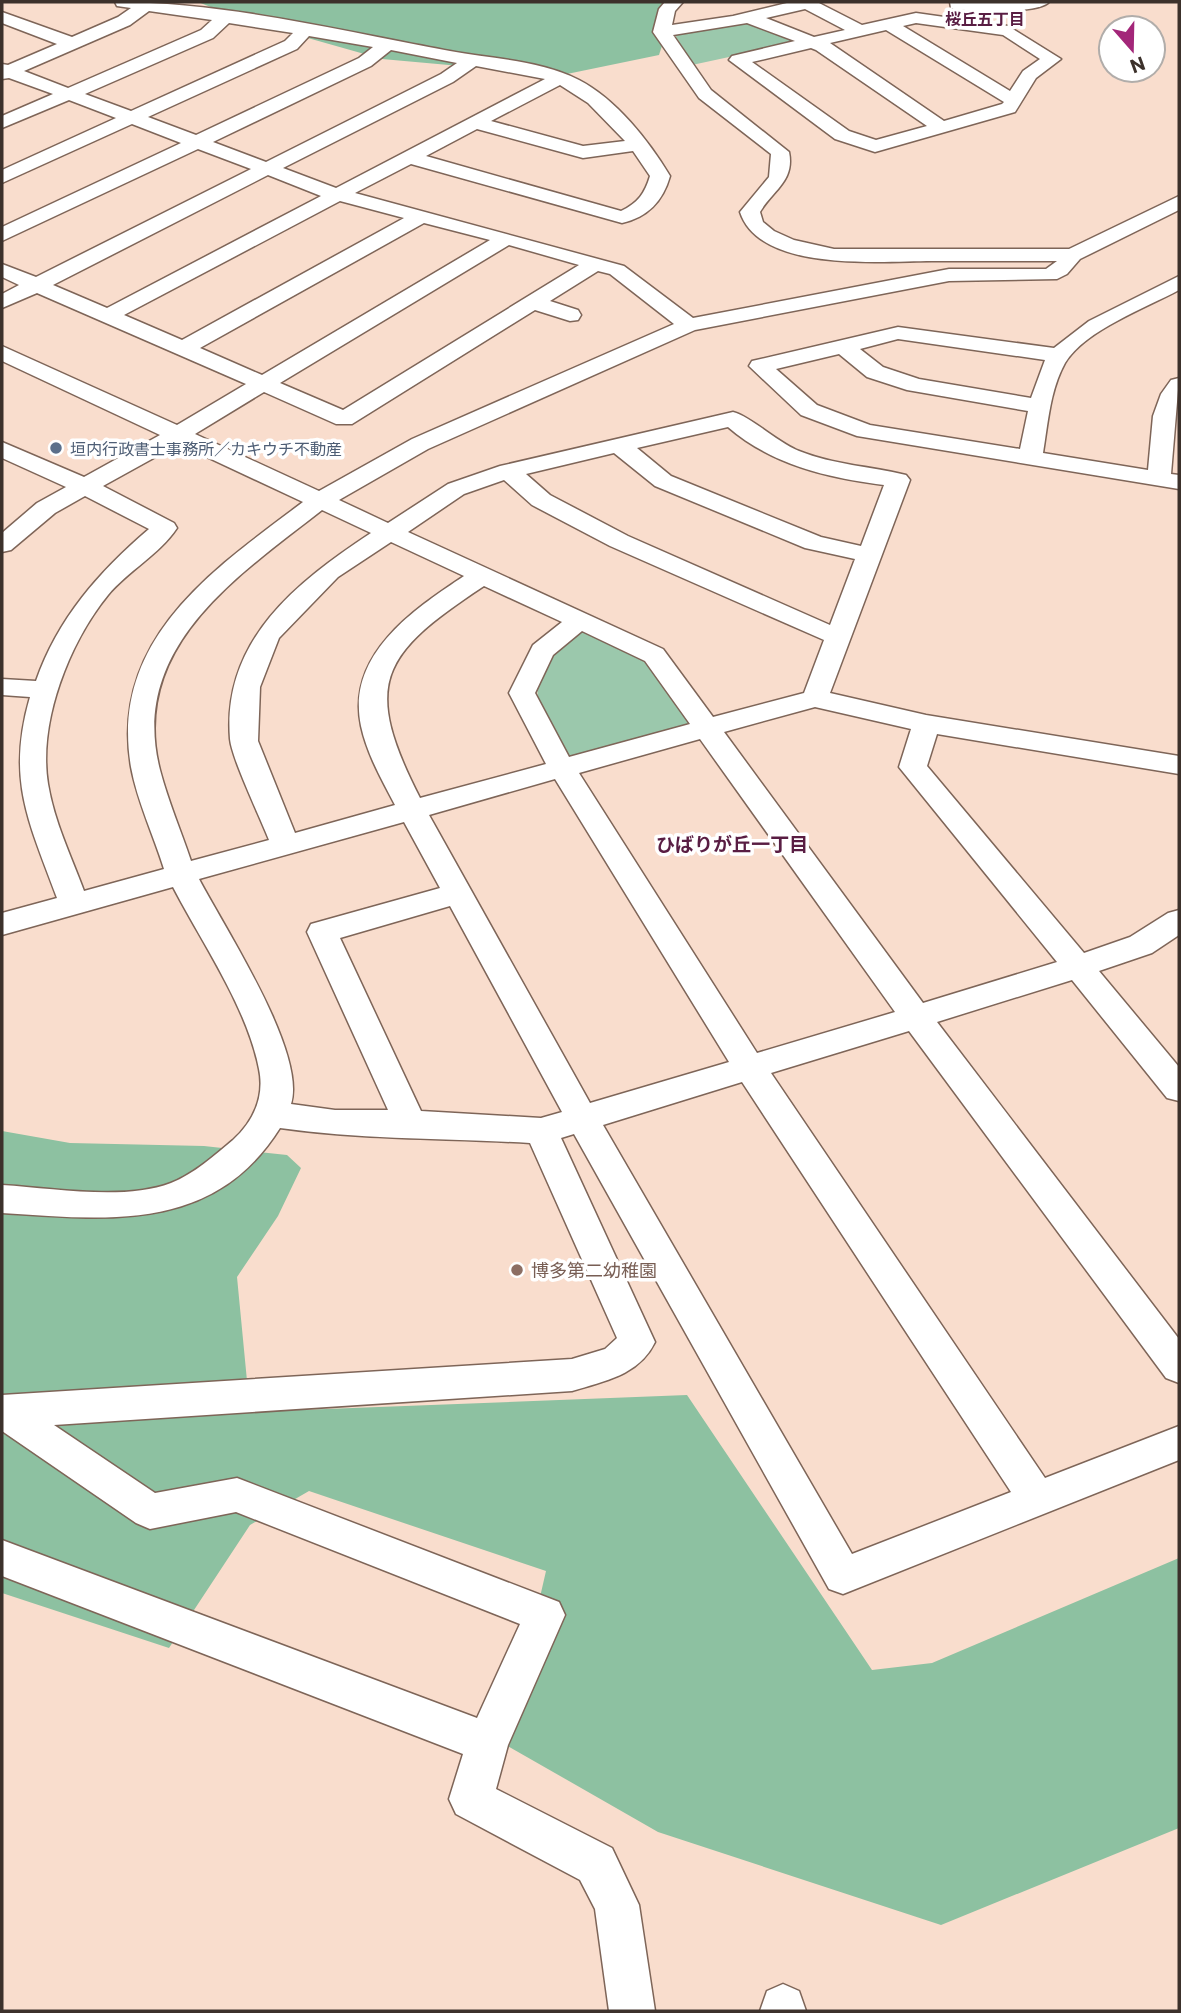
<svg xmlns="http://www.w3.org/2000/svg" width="1181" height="2013" font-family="Commissioner,'Noto Sans JP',sans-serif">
<rect width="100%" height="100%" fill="#f9ddcd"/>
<!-- green -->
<g fill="#9bc8ac">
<path d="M 749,22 L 791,41 L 790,44 L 692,65 L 675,35 Z"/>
<path d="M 588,631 L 638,656 L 648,665 L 692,727 L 572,760 L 563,756 L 538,705 L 537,681 L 557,650 L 576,633 Z"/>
</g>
<!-- forest -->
<g fill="#8dc1a1">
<path d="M 198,2 L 676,2 L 659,55 L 562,75 L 382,59 L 241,19 Z"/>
<path d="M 2,1131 L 70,1143 L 204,1146 L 287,1155 L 301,1168 L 278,1216 L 237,1277 L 250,1412 L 687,1395 L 872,1670 L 932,1663 L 1179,1558 L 1179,1828 L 941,1925 L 658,1832 L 506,1745 L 546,1571 L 309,1491 L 250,1525 L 169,1648 L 2,1593 Z"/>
</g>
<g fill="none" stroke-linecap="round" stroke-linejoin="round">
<defs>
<g id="minor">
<path d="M 115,2 C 225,2 342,31 450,51 C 493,59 540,60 579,80 C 616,99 649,141 670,176 C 663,201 648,217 622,223 L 411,164 L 355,193 L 624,266 L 693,318 L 949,269 L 1046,269 L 1057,261 C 1015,261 974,261 932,261 C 881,261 760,273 740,212 L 769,177 L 771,154 L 699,98 L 653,32 L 659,9 L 665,2 L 683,2 L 675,11 L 672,25 L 733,16 L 791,2 L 817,2 L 862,25 L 916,13 L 1008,26 L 1061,59 L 1036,78 L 1015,112 L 875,152 L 835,139 L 729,60 L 732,56 L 795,41 L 747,23 L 673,35 L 711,90 L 789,152 C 795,181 773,190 760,212 L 763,222 L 774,231 L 794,240 L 834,249 L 1069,249 L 1179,196 L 1179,210 L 1080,259 L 1067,274 L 1057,279 L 949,281 L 695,330 L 428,449 L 339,500 L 388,523 L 448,484 L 500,466 L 733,412 C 750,416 777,442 799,451 C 834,465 870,466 906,475 L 910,480 L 830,693 L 926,715 L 1179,756 L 1179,774 L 937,734 L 927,766 L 1084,953 L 1130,937 L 1168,913 L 1179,910 L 1179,935 L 1152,953 L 1099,971 L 1179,1067 L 1179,1101 L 1167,1098 L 1072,980 L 937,1022 L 1179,1339 L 1179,1383 L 1166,1378 L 909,1031 L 771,1073 L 1045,1478 L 1179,1426 L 1179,1460 L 843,1594 L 829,1589 L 574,1134 L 561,1138 L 655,1342 C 639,1375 605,1381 572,1391 L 54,1425 L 155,1493 L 237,1478 L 559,1602 L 565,1615 L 508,1745 L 496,1789 L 612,1848 L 639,1905 L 655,2011 L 609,2011 L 595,1909 L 580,1880 L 456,1814 L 449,1799 L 463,1754 L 2,1576 L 2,1540 L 477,1718 L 520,1624 L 236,1512 L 150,1529 L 136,1523 L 2,1431 L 2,1395 L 572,1359 L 605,1349 L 617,1338 L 530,1143 C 447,1138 362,1140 280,1128 C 214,1233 109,1220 2,1213 L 2,1185 C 53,1188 124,1201 171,1183 C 194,1174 215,1155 233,1140 C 253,1122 265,1097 259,1069 C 247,1007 202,943 173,887 L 2,935 L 2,913 L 57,898 C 29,822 6,780 30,697 L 2,695 L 2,679 L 36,681 C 58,618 99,572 149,529 L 85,496 L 55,513 L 11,550 L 2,552 L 2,533 L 37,503 L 66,487 L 2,458 L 2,442 L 84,477 L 160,435 L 2,361 L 2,346 L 177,425 L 246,384 L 37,293 L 2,308 L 2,294 L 19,285 L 2,277 L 2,264 L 36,277 L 251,169 L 198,149 L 2,241 L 2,227 L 181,143 L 132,124 L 2,183 L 2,170 L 116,118 L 69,100 L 2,128 L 2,116 L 53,94 L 9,78 L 2,79 L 2,64 L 8,65 L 57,44 L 2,23 L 2,12 L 72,37 L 118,17 L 131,8 L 117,6 ZM 805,9 L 845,30 L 814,37 L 766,18 ZM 149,11 L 212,20 L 201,30 L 68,88 L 24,71 L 130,25 ZM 229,23 L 293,33 L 285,41 L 131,111 L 85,94 L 213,38 ZM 916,23 L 1003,35 L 1040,59 L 1023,71 L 1010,91 L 903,26 ZM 886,30 L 1004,102 L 1002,104 L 944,121 L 830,43 ZM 309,36 L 373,47 L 359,58 L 196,135 L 148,117 L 297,49 ZM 811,48 L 816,50 L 927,126 L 876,140 L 849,131 L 752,62 ZM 391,50 L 457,63 L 441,74 L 266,162 L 213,142 L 371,66 ZM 476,66 L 545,79 L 336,188 L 283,168 L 453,82 ZM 560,85 L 588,103 L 625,141 L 583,146 L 491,121 ZM 477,129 L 583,158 L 633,151 L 650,176 C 645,193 638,203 621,211 L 426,156 ZM 268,175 L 321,196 L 107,308 L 53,285 ZM 340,201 L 404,218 L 182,340 L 124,315 ZM 424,223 L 490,240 L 262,375 L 200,348 ZM 509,245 L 579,265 L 343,410 L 280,383 ZM 598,271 L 610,274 L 674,324 L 412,439 L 319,491 L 195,434 L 264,392 L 336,424 L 352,424 L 535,310 L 570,321 L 578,320 L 581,315 L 578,310 L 550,301 ZM 728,427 C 772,465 828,478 884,485 L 861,546 L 821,537 L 671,476 L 637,448 ZM 179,444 L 303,502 C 214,569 109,639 131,767 C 137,801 154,836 164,869 L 84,891 C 71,856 54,821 48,784 C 38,722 69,643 108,595 C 128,571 160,554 177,528 L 174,523 L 103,486 ZM 614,453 L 655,486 L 805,548 L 855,559 L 830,625 L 628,536 L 550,495 L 526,474 ZM 504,480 L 532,505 L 610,546 L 824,640 L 804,693 L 713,717 L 663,649 L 408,532 L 464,494 ZM 322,510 L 371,533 C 297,582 222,640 230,739 C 232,759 260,817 269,840 L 191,861 C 181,831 168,801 160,770 C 128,647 239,575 322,510 ZM 391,542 L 464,576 C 413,610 346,655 361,726 C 367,754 382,780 395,805 L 295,833 L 258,741 L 260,687 L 279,638 L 338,577 ZM 484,586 L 562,622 L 533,645 L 509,693 L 546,764 L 420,798 C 361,683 381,654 484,586 ZM 582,631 L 645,661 L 690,724 L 569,757 L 535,693 L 553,655 ZM 815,707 L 911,729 L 899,767 L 1057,962 L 923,1003 L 724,732 ZM 700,739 L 895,1012 L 757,1053 L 579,773 ZM 555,779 L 729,1062 L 590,1103 L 429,815 ZM 404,822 L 440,888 L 311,924 L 307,932 L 388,1110 L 335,1110 L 291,1104 C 307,1053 224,927 199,879 ZM 450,906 L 562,1112 L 541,1118 L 421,1111 L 340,938 ZM 742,1082 L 1011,1492 L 852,1554 L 603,1125 Z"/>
<path d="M 950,2 L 1049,2 C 1038,14 968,12 951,8 Z"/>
<path d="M 1179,276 L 1179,290 C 1146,308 1085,330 1065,363 C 1050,390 1048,423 1043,453 L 1148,470 L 1153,416 L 1161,394 L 1171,380 L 1179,378 L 1171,474 L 1179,475 L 1179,489 L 857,436 L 801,415 L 749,366 L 752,361 L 898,327 L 1054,348 L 1089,321 ZM 898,339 L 1045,360 L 1031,398 L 919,379 L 883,367 L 860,349 ZM 839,354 L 867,377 L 907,390 L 1028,411 L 1020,449 L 870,425 L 817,405 L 776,369 Z"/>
<path d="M 783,1984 L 799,1991 L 806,2011 L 760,2011 L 767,1991 Z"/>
</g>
</defs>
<!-- minor casing -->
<use href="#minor" stroke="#7e6558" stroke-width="3"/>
<!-- minor -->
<use href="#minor" fill="#fff" fill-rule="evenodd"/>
</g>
<!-- markers -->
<circle fill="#5c6f8a" stroke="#fff" stroke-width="2.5" cx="56" cy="448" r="7"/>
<circle fill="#8d6e63" stroke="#fff" stroke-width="2.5" cx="517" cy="1270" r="7"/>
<g text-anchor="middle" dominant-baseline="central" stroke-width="7" stroke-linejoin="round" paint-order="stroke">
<!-- far-neighbourhood labels -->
<g font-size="16" font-weight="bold" fill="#591d43" stroke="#fff">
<text x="985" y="18">桜丘五丁目</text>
</g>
<!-- far-service labels -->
<g font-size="16" fill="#4e5e75" stroke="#fff" text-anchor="start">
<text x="70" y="448">垣内行政書士事務所／カキウチ不動産</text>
</g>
<!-- education labels -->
<g font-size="18" fill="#785e54" stroke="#fff" text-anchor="start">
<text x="531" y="1270">博多第二幼稚園</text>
</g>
<!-- neighbourhood labels -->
<g font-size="19" font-weight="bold" fill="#591d43" stroke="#fff">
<text x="732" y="843">ひばりが丘一丁目</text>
</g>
</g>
<!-- border -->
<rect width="1181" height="2013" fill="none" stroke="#3c312b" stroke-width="7"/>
<!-- north arrow -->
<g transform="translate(1132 49) rotate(160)"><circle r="33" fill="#ffffff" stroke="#b1adaa" stroke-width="2"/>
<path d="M0-5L12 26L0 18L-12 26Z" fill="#a32679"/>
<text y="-10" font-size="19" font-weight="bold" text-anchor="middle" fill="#3c312b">N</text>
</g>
</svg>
